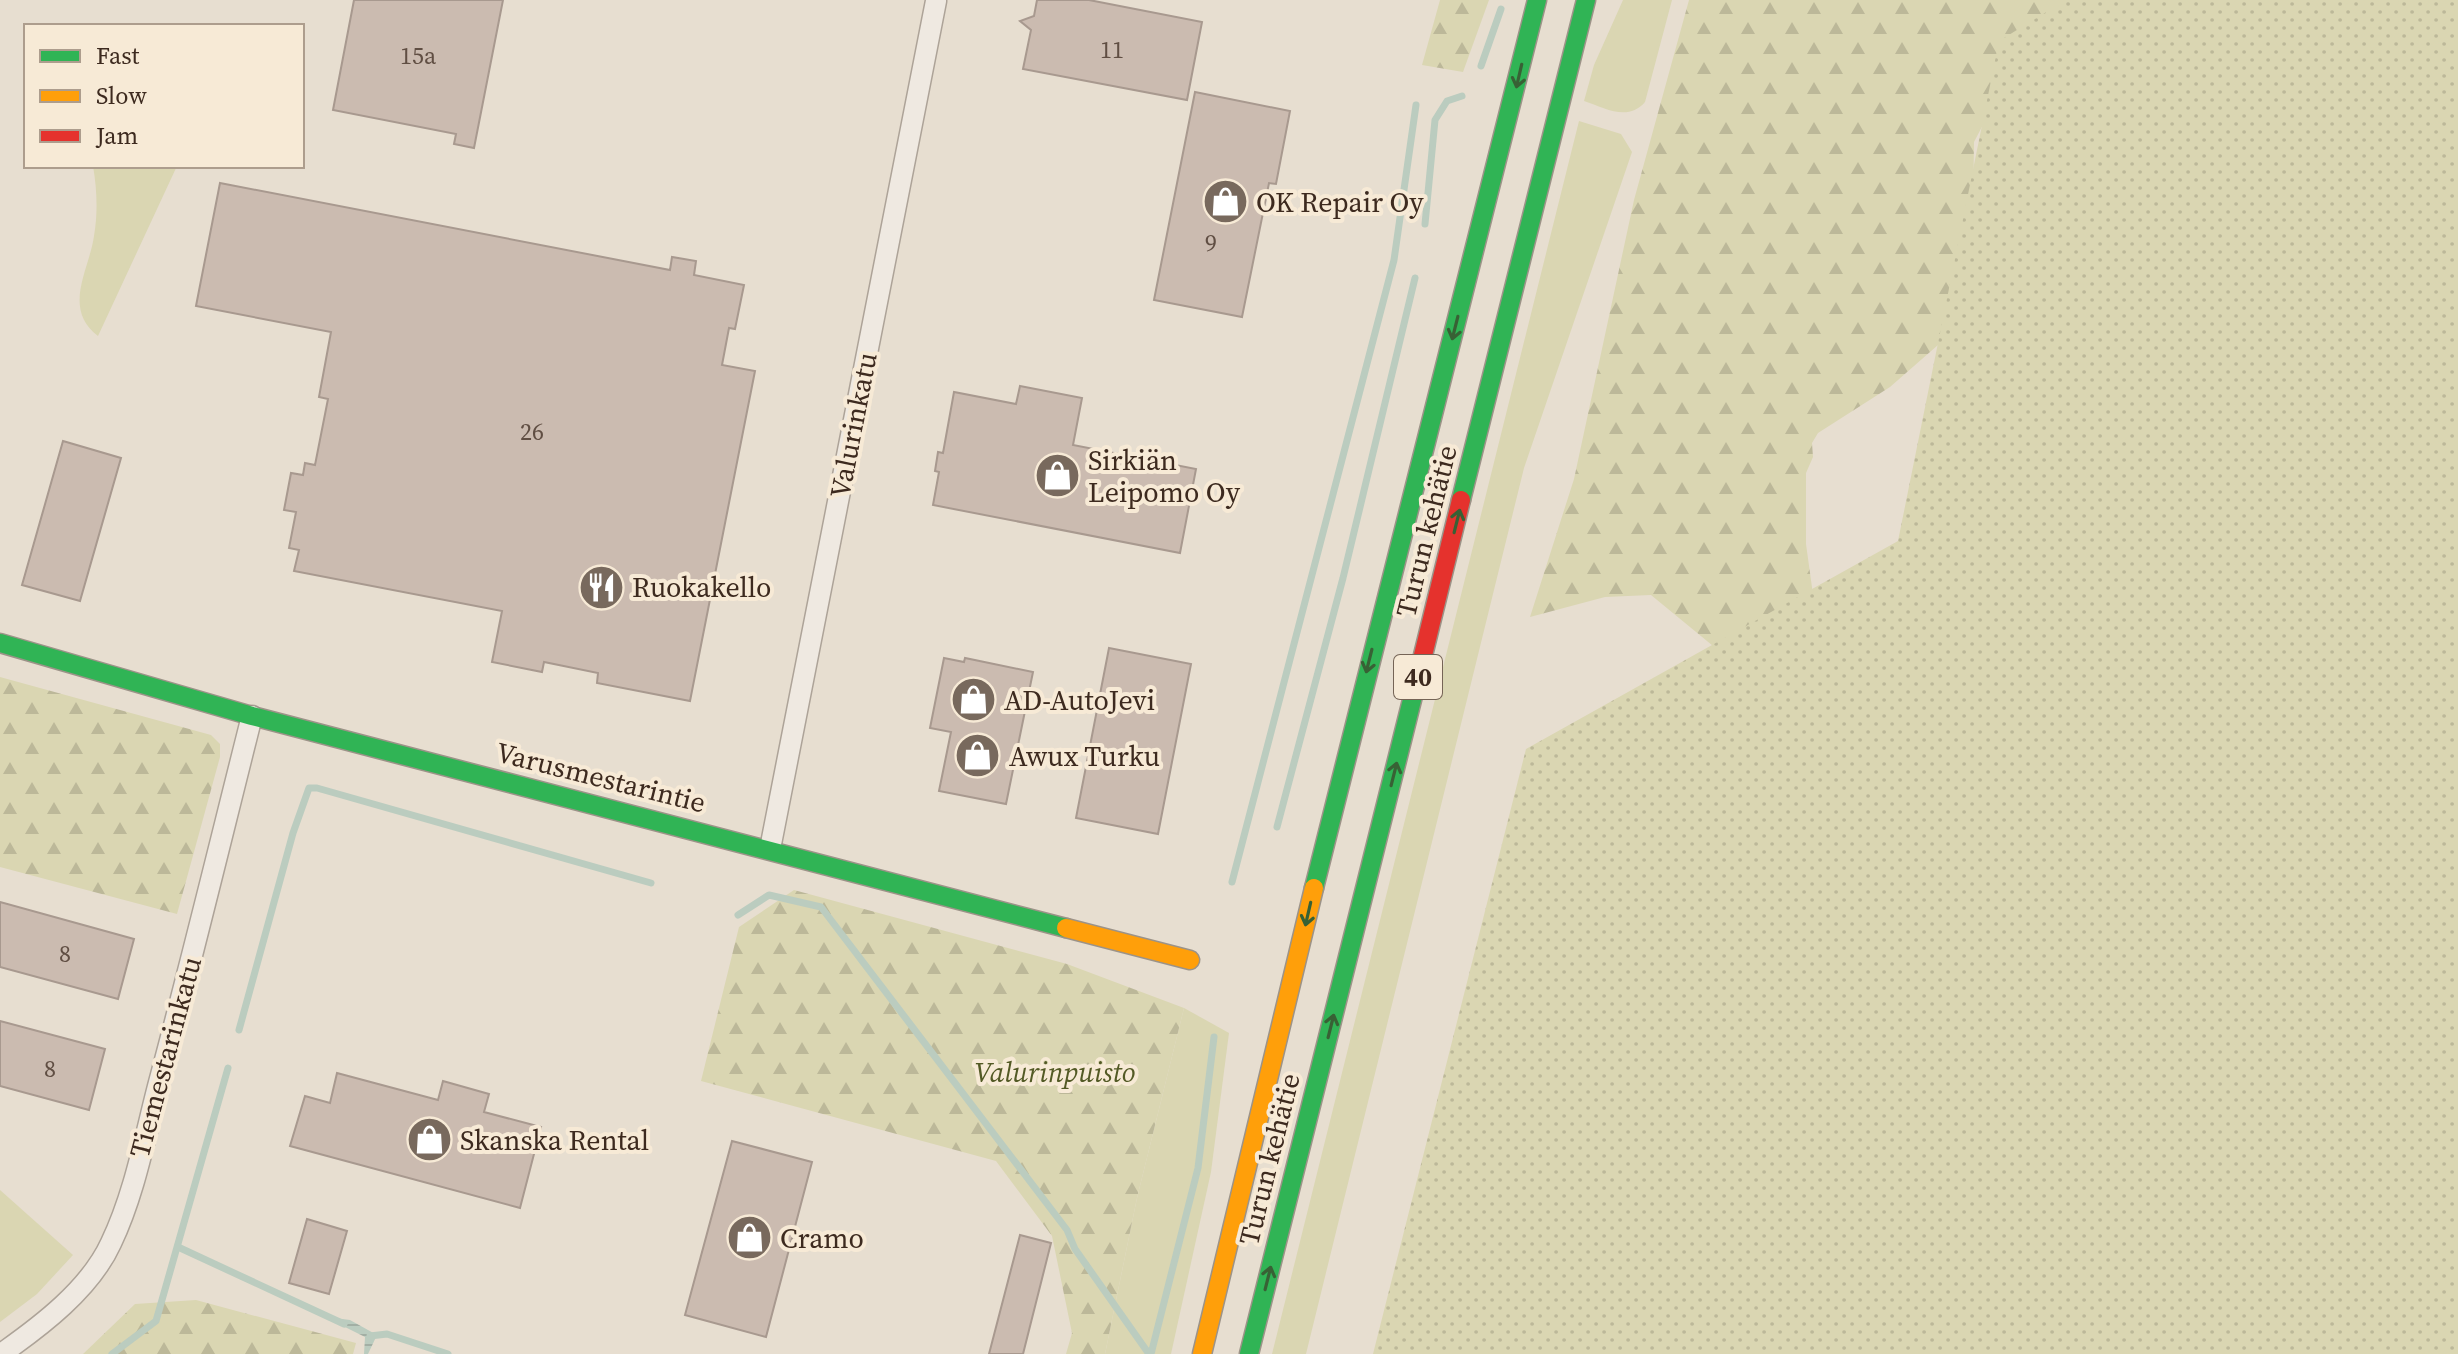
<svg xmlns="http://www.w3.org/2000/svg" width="2458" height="1354" font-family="'Source Serif 4',serif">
<defs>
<pattern id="forest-firs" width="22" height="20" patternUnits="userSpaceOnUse" patternTransform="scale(2)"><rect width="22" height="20" fill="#dad6b2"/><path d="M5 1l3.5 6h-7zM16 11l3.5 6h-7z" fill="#bcb899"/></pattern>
<pattern id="park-dots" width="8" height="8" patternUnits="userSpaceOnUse" patternTransform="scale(2)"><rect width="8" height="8" fill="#dad6b2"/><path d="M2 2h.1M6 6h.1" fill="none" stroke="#bcb899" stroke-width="1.8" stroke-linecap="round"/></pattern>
<pattern id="water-rules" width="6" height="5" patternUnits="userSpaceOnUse" patternTransform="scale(2)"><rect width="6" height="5" fill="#bbccbf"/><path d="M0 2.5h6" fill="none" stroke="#a2afa4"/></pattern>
</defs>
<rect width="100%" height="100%" fill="#e7ded0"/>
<!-- grass -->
<g fill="#dad6b2">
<path d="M 1623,0 L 1672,0 L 1645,102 C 1628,122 1605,108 1584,101 L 1594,65 Z"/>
<path d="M 1579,121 L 1621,134 L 1632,152 L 1524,468 L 1306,1354 L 1272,1354 Z"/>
<path d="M 93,166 L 177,166 L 98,336 C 62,308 89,271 94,236 C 98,213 97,189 93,166 Z"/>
<path d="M 1184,1008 L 1229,1033 L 1211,1172 L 1171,1354 L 1105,1354 L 1137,1198 Z"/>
<path d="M 0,1190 L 73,1255 L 37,1294 L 0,1322 Z"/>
</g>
<!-- forest -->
<g fill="url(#forest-firs)">
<path d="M 1440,0 L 1489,0 L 1463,72 L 1422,65 Z"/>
<path d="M 1689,0 L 2096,0 L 1984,123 L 1974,142 L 1972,273 L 1946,338 L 1890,387 L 1818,433 L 1812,443 L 1813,457 L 1806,473 L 1806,544 L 1815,609 L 1724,655 L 1651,595 L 1605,597 L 1530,617 L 1574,479 L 1634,200 Z"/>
<path d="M 0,677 L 211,735 L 220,744 L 220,757 L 177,914 L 0,867 Z"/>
<path d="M 794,890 L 1067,964 L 1184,1008 L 1137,1198 L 1105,1354 L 1066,1354 L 1072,1333 L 1052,1236 L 996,1161 L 701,1081 L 739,927 Z"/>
<path d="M 196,1300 L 356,1343 L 353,1354 L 83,1354 L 135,1304 Z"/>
</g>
<!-- park -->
<path fill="url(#park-dots)" d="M 2066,0 L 2458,0 L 2458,1354 L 1373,1354 L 1526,749 L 1898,541 L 1999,41 Z"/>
<!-- water -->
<path fill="url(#water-rules)" d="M 335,1318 L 350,1320 L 377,1335 L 368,1354 L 364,1354 L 365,1337 L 335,1322 Z"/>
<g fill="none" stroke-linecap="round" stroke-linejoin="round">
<!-- stream -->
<g stroke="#bbccbf" stroke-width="7">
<path d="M 1481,66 L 1501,9"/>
<path d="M 1425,224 L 1435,120 L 1447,101 L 1462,96"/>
<path d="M 1277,827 L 1343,578 L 1415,278"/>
<path d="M 1232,882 L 1394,260 L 1416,105"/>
<path d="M 738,915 L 769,895 L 821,907 L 1067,1230 L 1075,1249 L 1149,1354"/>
<path d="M 239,1030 L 293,833 L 309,788 L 317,788 L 651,883"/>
<path d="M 178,1247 L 344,1324"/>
<path d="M 370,1336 L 387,1334 L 448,1354"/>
<path d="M 112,1354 L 156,1321 L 228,1068"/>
<path d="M 1151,1354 L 1198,1168 L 1214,1037"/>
</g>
</g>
<!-- building -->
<g fill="#cbbbb0" stroke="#a8998f" stroke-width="2">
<path d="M 354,0 L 503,0 L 474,148 L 454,144 L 456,134 L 333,110 Z"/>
<path d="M 1037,0 L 1089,0 L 1202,22 L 1187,100 L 1023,69 L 1031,30 L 1020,21 L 1034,16 Z"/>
<path d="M 1195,92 L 1290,111 L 1276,184 L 1269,183 L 1242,317 L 1154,300 Z"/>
<path d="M 220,183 L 670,270 L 672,257 L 696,261 L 694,275 L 744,285 L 735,329 L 729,328 L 722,365 L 755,371 L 690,701 L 597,683 L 598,673 L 544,662 L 542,672 L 492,662 L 502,611 L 294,571 L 299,550 L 289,548 L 296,512 L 284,510 L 291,473 L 303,475 L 305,463 L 315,465 L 328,399 L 319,397 L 331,332 L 196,306 Z"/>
<path d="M 1020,386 L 1082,398 L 1073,445 L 1196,469 L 1180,553 L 933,505 L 939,472 L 935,471 L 938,452 L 943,453 L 954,392 L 1016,404 Z"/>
<path d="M 63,441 L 121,458 L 80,601 L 22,585 Z"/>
<path d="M 1109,648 L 1191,664 L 1158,834 L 1076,818 Z"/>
<path d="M 944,658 L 964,662 L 965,658 L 1033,672 L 1006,804 L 939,791 L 951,732 L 930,728 Z"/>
<path d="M 0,902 L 134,939 L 118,999 L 0,967 Z"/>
<path d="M 0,1021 L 105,1049 L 89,1110 L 0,1086 Z"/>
<path d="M 337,1073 L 438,1100 L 443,1081 L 489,1094 L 484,1112 L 541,1127 L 520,1208 L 290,1146 L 305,1096 L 330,1103 Z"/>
<path d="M 732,1141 L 812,1162 L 766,1337 L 685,1315 Z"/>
<path d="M 307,1219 L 347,1231 L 329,1294 L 289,1283 Z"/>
<path d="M 1020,1235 L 1051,1243 L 1023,1354 L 989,1354 Z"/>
</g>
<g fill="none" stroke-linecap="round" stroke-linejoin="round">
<defs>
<g id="street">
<path d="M 770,849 L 936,1"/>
<path d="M 1,1354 C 41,1326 90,1289 111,1243 C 136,1191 146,1130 161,1075 C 193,955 222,835 252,716"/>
</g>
<g id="fast">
<path d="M 1461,500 L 1586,0"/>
<path d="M 0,643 L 252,716 L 1066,928"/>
<path d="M 1314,888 L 1537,0"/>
<path d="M 1249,1354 L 1415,688"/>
</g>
<g id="slow">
<path d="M 1066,928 L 1190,960"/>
<path d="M 1202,1354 L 1314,888"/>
</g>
<path id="jam" d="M 1415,688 L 1461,500"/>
</defs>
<!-- street casing -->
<use href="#street" stroke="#ada398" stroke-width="23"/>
<!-- fast casing -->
<use href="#fast" stroke="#9c9388" stroke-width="21"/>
<!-- slow casing -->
<use href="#slow" stroke="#9c9388" stroke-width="21"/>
<!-- jam casing -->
<use href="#jam" stroke="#9c9388" stroke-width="21"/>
<!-- street -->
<use href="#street" stroke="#efe9e1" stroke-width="20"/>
<!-- fast -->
<use href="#fast" stroke="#30b455" stroke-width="18"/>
<!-- slow -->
<use href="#slow" stroke="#ff9f0a" stroke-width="18"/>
<!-- jam -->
<use href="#jam" stroke="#e5322d" stroke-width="18"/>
</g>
<!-- one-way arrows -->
<defs><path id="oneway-shaft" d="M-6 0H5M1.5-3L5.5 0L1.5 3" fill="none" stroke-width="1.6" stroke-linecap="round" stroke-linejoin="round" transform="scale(2)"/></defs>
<g stroke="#386135">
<use href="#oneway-shaft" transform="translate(1519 76) rotate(103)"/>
<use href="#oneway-shaft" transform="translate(1455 328) rotate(104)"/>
<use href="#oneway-shaft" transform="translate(1457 521) rotate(-76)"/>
<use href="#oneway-shaft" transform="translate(1369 661) rotate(104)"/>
<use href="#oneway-shaft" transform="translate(1394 774) rotate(-76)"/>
<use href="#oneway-shaft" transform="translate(1308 914) rotate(103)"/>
<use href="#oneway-shaft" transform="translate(1331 1026) rotate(-76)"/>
<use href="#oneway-shaft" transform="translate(1268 1278) rotate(-76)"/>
</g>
<!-- icons -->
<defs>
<symbol id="shop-disc" viewBox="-11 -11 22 22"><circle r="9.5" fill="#78695d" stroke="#f7ead6"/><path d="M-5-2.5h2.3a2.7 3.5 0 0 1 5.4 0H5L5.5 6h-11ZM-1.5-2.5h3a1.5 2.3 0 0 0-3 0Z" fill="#fff"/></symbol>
<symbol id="restaurant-disc" viewBox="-11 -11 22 22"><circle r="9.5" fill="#78695d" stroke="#f7ead6"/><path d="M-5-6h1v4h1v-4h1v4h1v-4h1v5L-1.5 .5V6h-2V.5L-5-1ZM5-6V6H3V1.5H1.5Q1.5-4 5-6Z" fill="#fff"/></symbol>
</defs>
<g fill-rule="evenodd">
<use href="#shop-disc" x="1200" y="176" width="51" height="51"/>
<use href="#shop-disc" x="1032" y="450" width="51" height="51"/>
<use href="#restaurant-disc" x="576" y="562" width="51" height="51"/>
<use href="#shop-disc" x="948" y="674" width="51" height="51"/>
<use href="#shop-disc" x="952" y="730" width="51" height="51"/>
<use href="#shop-disc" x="404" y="1114" width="51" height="51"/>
<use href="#shop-disc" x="724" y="1212" width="51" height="51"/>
</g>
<g text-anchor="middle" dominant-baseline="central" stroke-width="8" stroke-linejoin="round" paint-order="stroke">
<!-- number labels -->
<g font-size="24" fill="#604e43">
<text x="1112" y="49">11</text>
<text x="418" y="55">15a</text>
<text x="1211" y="242">9</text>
<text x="532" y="431">26</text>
<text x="65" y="953">8</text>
<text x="50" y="1068">8</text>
</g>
<!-- shield labels -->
<rect fill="#f7ead6" stroke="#756456" stroke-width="2" x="1394" y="655" width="48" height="44" rx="6"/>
<g font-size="26" font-weight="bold" fill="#3d2a1f">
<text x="1418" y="677">40</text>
</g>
<!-- poi labels -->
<g font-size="28" fill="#3d2a1f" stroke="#f7ead6" text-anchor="start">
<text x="1256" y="202">OK Repair Oy</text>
<text x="1088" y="460">Sirkiän<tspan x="1088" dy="32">Leipomo Oy</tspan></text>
<text x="632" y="587">Ruokakello</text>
<text x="1004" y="700">AD-AutoJevi</text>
<text x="1009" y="756">Awux Turku</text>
<text x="460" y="1140">Skanska Rental</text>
<text x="780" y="1238">Cramo</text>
</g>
<!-- street labels -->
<g font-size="28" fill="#3d2a1f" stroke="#f7ead6">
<text transform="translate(853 425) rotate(-79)">Valurinkatu</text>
<text transform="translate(1426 531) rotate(-76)">Turun kehätie</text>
<text transform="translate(601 777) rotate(14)">Varusmestarintie</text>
<text transform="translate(165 1057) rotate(-75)">Tiemestarinkatu</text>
<text transform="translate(1269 1159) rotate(-76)">Turun kehätie</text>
</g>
<!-- park labels -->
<g font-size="28" font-style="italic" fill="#535a25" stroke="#f7ead6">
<text x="1055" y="1072">Valurinpuisto</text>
</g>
</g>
<!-- legend -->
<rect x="24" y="24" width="280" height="144" fill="#f7ead6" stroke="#ad9d8d" stroke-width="2"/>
<rect x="40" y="50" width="40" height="12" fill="#30b455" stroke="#ad9d8d" stroke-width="2"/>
<text x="96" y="64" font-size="24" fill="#3d2a1f">Fast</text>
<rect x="40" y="90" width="40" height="12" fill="#ff9f0a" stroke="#ad9d8d" stroke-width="2"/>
<text x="96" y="104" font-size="24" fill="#3d2a1f">Slow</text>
<rect x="40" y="130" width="40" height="12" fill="#e5322d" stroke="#ad9d8d" stroke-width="2"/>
<text x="96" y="144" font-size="24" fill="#3d2a1f">Jam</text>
</svg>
